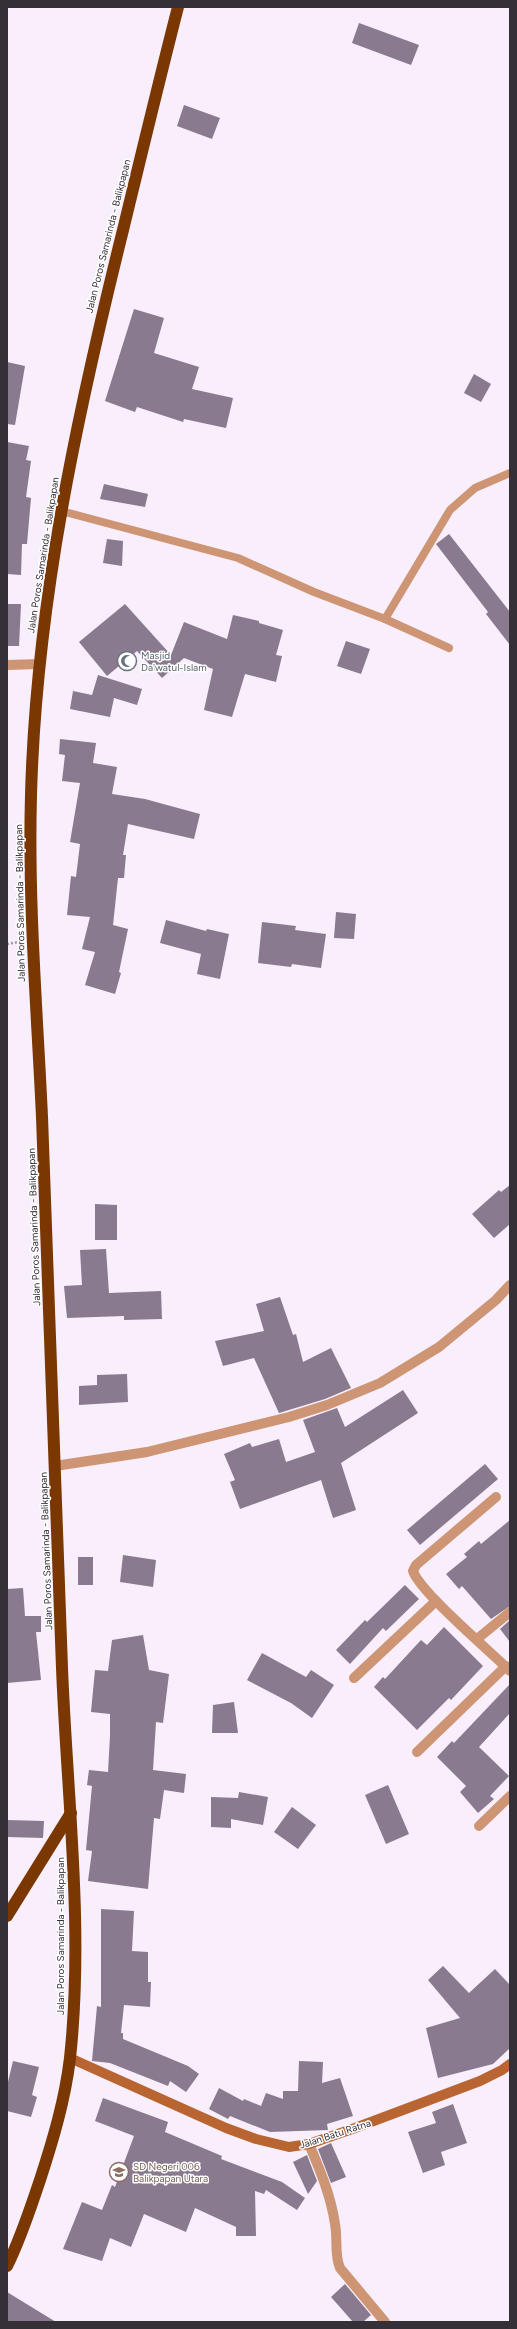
<svg xmlns="http://www.w3.org/2000/svg" width="517" height="2329" font-family="Figtree,sans-serif">
<rect width="100%" height="100%" fill="#f8eefc"/>
<!-- building -->
<g fill="#897a8f">
<path d="M 359,23 L 419,45 L 411,65 L 352,43 Z"/>
<path d="M 184,105 L 220,118 L 212,139 L 177,126 Z"/>
<path d="M 134,309 L 164,318 L 154,353 L 199,367 L 192,389 L 233,398 L 226,428 L 184,419 L 183,422 L 137,407 L 135,412 L 105,401 Z"/>
<path d="M 7,362 L 25,366 L 15,425 L 7,424 Z"/>
<path d="M 474,374 L 491,384 L 481,402 L 464,393 Z"/>
<path d="M 7,442 L 29,446 L 26,460 L 31,461 L 26,497 L 31,498 L 27,544 L 22,544 L 21,575 L 7,574 Z"/>
<path d="M 104,484 L 148,494 L 145,507 L 100,499 Z"/>
<path d="M 449,534 L 510,612 L 510,645 L 486,614 L 488,612 L 436,544 Z"/>
<path d="M 107,539 L 123,541 L 122,566 L 103,563 Z"/>
<path d="M 7,604 L 21,604 L 19,646 L 7,646 Z"/>
<path d="M 125,604 L 171,655 L 184,622 L 227,639 L 233,615 L 259,621 L 259,623 L 283,630 L 276,655 L 282,656 L 276,682 L 245,674 L 232,717 L 204,710 L 213,669 L 184,658 L 162,678 L 137,651 L 107,676 L 79,642 Z"/>
<path d="M 346,641 L 370,649 L 361,674 L 337,666 Z"/>
<path d="M 98,675 L 142,689 L 137,705 L 114,698 L 110,717 L 70,709 L 73,691 L 92,695 Z"/>
<path d="M 60,739 L 96,743 L 93,763 L 117,767 L 112,794 L 145,799 L 200,814 L 194,839 L 128,824 L 123,855 L 126,855 L 124,878 L 118,878 L 113,925 L 128,929 L 119,972 L 121,973 L 115,994 L 85,985 L 95,952 L 82,949 L 90,917 L 67,915 L 71,876 L 76,877 L 80,844 L 70,842 L 80,783 L 62,781 L 65,755 L 59,754 Z"/>
<path d="M 336,912 L 356,914 L 354,939 L 334,938 Z"/>
<path d="M 166,920 L 206,931 L 207,929 L 229,934 L 220,979 L 197,974 L 201,954 L 160,943 Z"/>
<path d="M 262,922 L 296,926 L 295,930 L 326,934 L 321,968 L 292,964 L 291,967 L 258,963 Z"/>
<path d="M 510,1185 L 510,1224 L 494,1238 L 472,1214 L 499,1190 L 501,1192 Z"/>
<path d="M 95,1204 L 117,1205 L 117,1240 L 95,1240 Z"/>
<path d="M 106,1249 L 109,1293 L 161,1291 L 162,1319 L 124,1320 L 124,1316 L 67,1318 L 64,1286 L 82,1285 L 80,1250 Z"/>
<path d="M 280,1297 L 293,1335 L 296,1334 L 303,1362 L 331,1348 L 351,1388 L 325,1399 L 279,1413 L 254,1358 L 223,1366 L 215,1341 L 264,1331 L 256,1304 Z"/>
<path d="M 127,1374 L 128,1402 L 79,1405 L 79,1386 L 97,1385 L 97,1375 Z"/>
<path d="M 403,1390 L 418,1413 L 341,1463 L 356,1510 L 333,1518 L 321,1480 L 240,1509 L 230,1482 L 235,1480 L 224,1454 L 250,1443 L 252,1447 L 279,1439 L 286,1462 L 315,1452 L 303,1420 L 337,1408 L 345,1427 Z"/>
<path d="M 485,1464 L 498,1479 L 420,1545 L 407,1530 Z"/>
<path d="M 510,1520 L 510,1606 L 491,1619 L 462,1586 L 459,1589 L 446,1574 L 467,1557 L 464,1554 L 479,1541 L 481,1544 Z"/>
<path d="M 123,1555 L 156,1560 L 153,1587 L 120,1582 Z"/>
<rect x="78" y="1557" width="15" height="28"/>
<path d="M 405,1585 L 419,1599 L 386,1631 L 383,1628 L 350,1664 L 336,1650 L 365,1620 L 367,1622 Z"/>
<path d="M 23,1588 L 25,1616 L 41,1616 L 41,1632 L 36,1632 L 41,1680 L 7,1683 L 7,1589 Z"/>
<path d="M 510,1620 L 510,1642 L 500,1629 Z"/>
<path d="M 444,1627 L 483,1666 L 451,1700 L 449,1698 L 417,1730 L 374,1687 L 383,1677 L 385,1679 L 421,1640 L 427,1645 Z"/>
<path d="M 143,1635 L 149,1670 L 169,1674 L 163,1723 L 156,1722 L 153,1770 L 186,1774 L 184,1793 L 164,1790 L 160,1819 L 154,1818 L 148,1889 L 88,1881 L 92,1851 L 86,1850 L 92,1786 L 87,1785 L 89,1770 L 108,1772 L 110,1736 L 110,1714 L 91,1712 L 95,1670 L 108,1671 L 112,1640 Z"/>
<path d="M 262,1653 L 306,1677 L 311,1670 L 334,1685 L 312,1718 L 291,1703 L 247,1680 Z"/>
<path d="M 510,1684 L 510,1713 L 479,1747 L 509,1776 L 490,1796 L 494,1799 L 478,1813 L 460,1792 L 466,1786 L 437,1757 L 452,1741 L 454,1743 Z"/>
<path d="M 234,1702 L 238,1733 L 212,1733 L 213,1705 Z"/>
<path d="M 388,1785 L 409,1834 L 386,1844 L 365,1795 Z"/>
<path d="M 239,1792 L 268,1797 L 263,1825 L 231,1819 L 231,1828 L 211,1827 L 211,1797 L 238,1798 Z"/>
<path d="M 292,1807 L 316,1825 L 298,1849 L 274,1832 Z"/>
<path d="M 7,1820 L 44,1821 L 43,1838 L 7,1837 Z"/>
<path d="M 101,1909 L 134,1911 L 132,1951 L 148,1952 L 148,1982 L 151,1982 L 150,2007 L 124,2005 L 121,2033 L 123,2033 L 123,2039 L 188,2066 L 199,2074 L 186,2092 L 170,2081 L 168,2086 L 110,2063 L 92,2061 L 97,2006 L 101,2007 Z"/>
<path d="M 443,1966 L 469,1993 L 495,1969 L 510,1985 L 510,2048 L 493,2064 L 438,2078 L 426,2028 L 460,2018 L 428,1980 Z"/>
<path d="M 13,2061 L 39,2067 L 32,2095 L 37,2097 L 31,2117 L 7,2111 L 7,2086 Z"/>
<path d="M 299,2061 L 323,2062 L 322,2083 L 340,2078 L 353,2116 L 327,2124 L 328,2130 L 270,2132 L 230,2116 L 228,2119 L 209,2109 L 219,2088 L 243,2101 L 244,2099 L 261,2106 L 266,2093 L 283,2099 L 283,2091 L 298,2091 Z"/>
<path d="M 103,2098 L 168,2122 L 165,2132 L 222,2156 L 221,2159 L 282,2182 L 305,2198 L 297,2210 L 266,2190 L 264,2194 L 255,2191 L 256,2236 L 236,2236 L 236,2227 L 195,2208 L 186,2232 L 144,2214 L 131,2247 L 110,2238 L 102,2261 L 63,2249 L 82,2202 L 102,2210 L 112,2185 L 115,2187 L 134,2136 L 95,2121 Z"/>
<path d="M 453,2104 L 467,2143 L 441,2152 L 445,2165 L 423,2173 L 408,2132 L 436,2123 L 432,2112 Z"/>
<path d="M 331,2143 L 346,2177 L 331,2183 L 318,2149 Z"/>
<path d="M 307,2155 L 317,2181 L 308,2194 L 293,2162 Z"/>
<path d="M 345,2284 L 371,2315 L 363,2322 L 353,2322 L 331,2297 Z"/>
<path d="M 7,2292 L 56,2322 L 7,2322 Z"/>
</g>
<g fill="none" stroke-linecap="round" stroke-linejoin="round">
<!-- path -->
<path stroke="#a39ba7" stroke-width="2.5" stroke-dasharray="2 2" stroke-linecap="butt" d="M 7,944 L 19,942"/>
<!-- lane -->
<g stroke="#ce9575" stroke-width="8">
<path d="M 61,511 L 238,558 L 314,592 L 385,619 L 449,648"/>
<path d="M 385,619 L 450,510 L 475,488 L 510,473"/>
</g>
<!-- street -->
<g stroke="#ce9575" stroke-width="10">
<path d="M 7,665 L 40,664"/>
<path d="M 55,1466 L 147,1452 L 289,1417 L 327,1405 L 380,1383 L 439,1347 L 496,1300 L 510,1285"/>
<path d="M 496,1497 L 416,1565 L 413,1571 C 420,1592 490,1651 510,1671"/>
<path d="M 477,1639 L 510,1612"/>
<path d="M 354,1678 L 436,1601"/>
<path d="M 417,1752 L 506,1666"/>
<path d="M 479,1826 L 510,1796"/>
<path d="M 309,2144 C 320,2170 331,2196 335,2224 C 338,2239 334,2254 340,2268 L 385,2322"/>
</g>
<!-- secondary -->
<path stroke="#b86532" stroke-width="10" d="M 70,2058 L 226,2128 L 256,2139 L 289,2147 L 309,2144 L 355,2128 L 480,2081 L 502,2070 L 510,2064"/>
<!-- highway -->
<g stroke="#7a3701" stroke-width="12">
<path d="M 7,1916 L 71,1813"/>
<path d="M 7,2266 C 21,2238 30,2209 40,2180 C 53,2140 65,2100 70,2058 C 84,1928 67,1797 62,1668 C 56,1484 50,1300 42,1117 C 37,1009 28,903 31,795 C 36,604 77,415 123,230 C 141,156 159,81 178,7"/>
</g>
</g>
<!-- icons -->
<defs>
<symbol id="mosque-ring" viewBox="-11 -11 22 22"><circle r="9.5" fill="#fff" stroke="#6b7280" stroke-width="1.5"/><path d="M3.5-4.9A6 6 0 1 0 3.5 4.9A5 5 0 1 1 3.5-4.9Z" fill="#6b7280"/></symbol>
<symbol id="school-ring" viewBox="-11 -11 22 22"><circle r="9.5" fill="#fff" stroke="#8d6e63" stroke-width="1.5"/><path d="M0-5L7-2L0 1L-7-2ZM-4 1L0 2.5L4 1V4Q0 6-4 4Z" fill="#8d6e63"/></symbol>
</defs>
<g fill-rule="evenodd">
<use href="#mosque-ring" x="116" y="650" width="22" height="22"/>
<use href="#school-ring" x="108" y="2161" width="22" height="22"/>
</g>
<g text-anchor="middle" dominant-baseline="central" stroke-width="3" stroke-linejoin="round" paint-order="stroke">
<!-- street labels -->
<g font-size="10" fill="#352f38" stroke="#fff">
<text transform="translate(108 236) rotate(-76)">Jalan Poros Samarinda - Balikpapan</text>
<text transform="translate(43 555) rotate(-81)">Jalan Poros Samarinda - Balikpapan</text>
<text transform="translate(20 903) rotate(-91)">Jalan Poros Samarinda - Balikpapan</text>
<text transform="translate(34 1227) rotate(-92)">Jalan Poros Samarinda - Balikpapan</text>
<text transform="translate(46 1551) rotate(-92)">Jalan Poros Samarinda - Balikpapan</text>
<text transform="translate(60 1936) rotate(-90)">Jalan Poros Samarinda - Balikpapan</text>
<text transform="translate(335 2134) rotate(-18)">Jalan Batu Ratna</text>
</g>
<!-- worship labels -->
<g font-size="10" fill="#5b616d" stroke="#fff" text-anchor="start">
<text x="141" y="655">Masjid<tspan x="141" dy="12">Da'watul-Islam</tspan></text>
</g>
<!-- education labels -->
<g font-size="10" fill="#785e54" stroke="#fff" text-anchor="start">
<text x="133" y="2166">SD Negeri 006<tspan x="133" dy="12">Balikpapan Utara</tspan></text>
</g>
</g>
<!-- border -->
<rect width="517" height="2329" fill="none" stroke="#352f38" stroke-width="16"/>
</svg>
